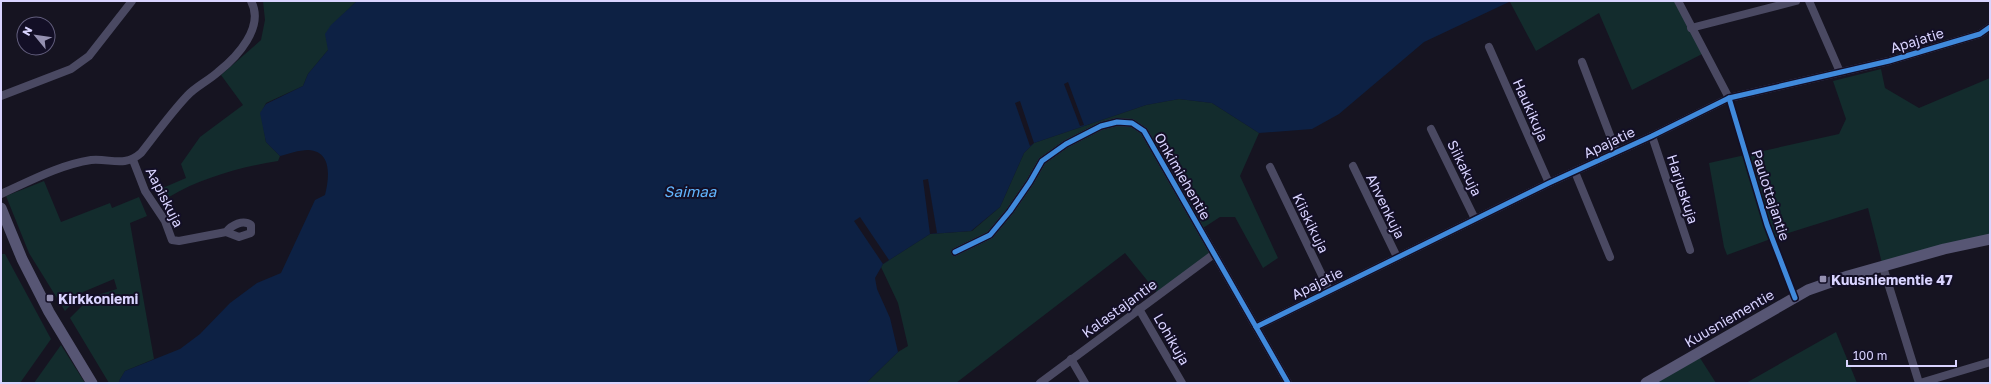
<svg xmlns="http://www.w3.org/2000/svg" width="1991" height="384" font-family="'Golos Text',sans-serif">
<rect width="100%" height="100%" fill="#161421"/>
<!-- green -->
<g fill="#132c2d">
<path d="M 263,1 L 357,1 L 332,25 L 328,50 L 308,74 L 303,86 L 266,103 L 261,113 L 266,142 L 280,156 L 278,161 C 241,167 201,178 169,197 L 155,188 L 159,183 L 165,187 L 186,178 L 181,164 L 200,137 L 243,105 L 221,75 L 261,40 L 265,20 Z"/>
<path d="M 1511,1 L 1678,1 L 1704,53 L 1632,90 L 1599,13 L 1536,51 L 1510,2 Z"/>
<path d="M 1881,69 L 1885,88 L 1919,108 L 1990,78 L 1990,239 L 1883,267 L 1868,208 L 1776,237 L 1727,255 L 1724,247 L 1709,163 L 1839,134 L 1846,119 L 1833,81 Z"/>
<path d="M 1179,99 L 1212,103 L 1259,133 L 1240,176 L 1278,258 L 1263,268 L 1235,217 L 1220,217 L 1200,230 L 1214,254 L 1159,295 L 1125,253 L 956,383 L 866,383 L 898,352 L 908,346 L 898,303 L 881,267 L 883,264 L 930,234 L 972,231 L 1000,207 L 1024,153 L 1034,143 L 1146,105 Z"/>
<path d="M 44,181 L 61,222 L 110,203 L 112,208 L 139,197 L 147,216 L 130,223 L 154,359 L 125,371 L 119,381 L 120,383 L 109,383 L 70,318 L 91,297 L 117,289 L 114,279 L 83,292 L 65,311 L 29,253 L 6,196 Z"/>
<path d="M 1,254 L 5,254 L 51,339 L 20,383 L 1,383 Z"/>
<path d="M 1836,332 L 1857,383 L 1746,383 Z"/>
<path d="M 61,345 L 85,383 L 34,383 Z"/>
<path d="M 1700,358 L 1716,383 L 1654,383 Z"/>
</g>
<!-- water -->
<path fill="#0d2144" d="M 357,1 L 1511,1 L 1424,42 L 1339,114 L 1312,129 L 1259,133 L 1212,103 L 1179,99 L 1146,105 L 1034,143 L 1024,153 L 1000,207 L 971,231 L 930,234 L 883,264 L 875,278 L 877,289 L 890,318 L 898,352 L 866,383 L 120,383 L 119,381 L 125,371 L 180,349 L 200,334 L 230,303 L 257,283 L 281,273 L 315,200 L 325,195 C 329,179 333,151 308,150 C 299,150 288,154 280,156 L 266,142 L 260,113 L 266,104 L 303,86 L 308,74 L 328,50 L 325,34 L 331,25 Z"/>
<!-- pier -->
<g fill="#161421">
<path d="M 1068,82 L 1084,125 L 1080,126 L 1064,84 Z"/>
<path d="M 1020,101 L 1034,143 L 1030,146 L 1015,103 Z"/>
<path d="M 928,179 L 937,233 L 930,234 L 923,180 Z"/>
<path d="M 860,217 L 889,260 L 883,264 L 854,221 Z"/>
</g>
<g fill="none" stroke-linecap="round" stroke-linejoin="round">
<!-- street -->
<g stroke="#4a4962" stroke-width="8">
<path d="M 1678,1 L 1729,98"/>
<path d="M 1809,1 L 1840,72"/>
<path d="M 1691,28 L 1796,1"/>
<path d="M 1489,47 L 1549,183"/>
<path d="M 1582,62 L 1616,151"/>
<path d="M 1,96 L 71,69 L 89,56 L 132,1"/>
<path d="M 1431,129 L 1475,219"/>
<path d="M 1652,136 L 1690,250"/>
<path d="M 133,160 L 145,191 L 165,221 L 172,240 L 179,241 L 226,232 L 239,237 L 251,233 L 251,225 C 243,219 232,225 226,232"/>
<path d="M 1353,166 L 1397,257"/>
<path d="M 1270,167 L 1329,290"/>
<path d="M 1575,172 L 1610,257"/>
<path d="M 1,194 C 30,181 59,165 91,160 C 110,158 124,168 141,153 C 156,134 170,114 187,96 C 195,87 208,81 218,72 C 237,57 265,27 251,1"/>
<path d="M 955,252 L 990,235 L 1010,211 L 1030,182 L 1042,161 L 1066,144 L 1101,126 L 1117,122 L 1132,123 L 1144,131 L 1288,383"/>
<path d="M 1883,267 L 1919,383"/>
<path d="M 1139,309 L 1182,383"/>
<path d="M 1256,327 L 1549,183 L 1652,136 L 1729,98 L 1889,61 L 1980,34 L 1990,27"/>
<path d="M 1071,359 L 1085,383"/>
<path d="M 1040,383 L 1214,254"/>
<path d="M 1920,383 L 1990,362"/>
</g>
<!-- secondary -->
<g stroke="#575674" stroke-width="11">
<path d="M 1,208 L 22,259 L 49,312 L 92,383"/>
<path d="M 1646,383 L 1808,290 L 1848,276 L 1944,249 L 1990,239"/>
</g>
<defs>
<g id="cycleway">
<path d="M 1729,98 L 1767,225 L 1795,298"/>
<path d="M 955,252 L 990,235 L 1010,211 L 1030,182 L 1042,161 L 1066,144 L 1101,126 L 1117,122 L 1132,123 L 1144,131 L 1288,383"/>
<path d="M 1256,327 L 1549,183 L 1652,136 L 1729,98 L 1889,61 L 1980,34 L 1990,27"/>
</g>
</defs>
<!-- cycleway casing -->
<use href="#cycleway" stroke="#130f26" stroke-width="8"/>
<!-- cycleway -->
<use href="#cycleway" stroke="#408adc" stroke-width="5"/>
</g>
<!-- markers -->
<g fill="#9591b1" stroke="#130f26" stroke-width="1.5">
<rect x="1819" y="275" width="8" height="8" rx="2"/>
<rect x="46" y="294" width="8" height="8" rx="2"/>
</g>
<g text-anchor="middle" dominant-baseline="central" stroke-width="4" stroke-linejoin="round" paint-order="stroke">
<!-- street labels -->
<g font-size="14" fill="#d9d4ff" stroke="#130f26">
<text transform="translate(1917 40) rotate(-17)">Apajatie</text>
<text transform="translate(1531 110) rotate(66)">Haukikuja</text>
<text transform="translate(1609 142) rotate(-25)">Apajatie</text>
<text transform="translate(1465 168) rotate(64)">Siikakuja</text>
<text transform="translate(1183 176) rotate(60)">Onkimiehentie</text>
<text transform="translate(1683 189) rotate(72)">Harjuskuja</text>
<text transform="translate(1771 195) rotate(72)">Paulottajantie</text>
<text transform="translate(165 197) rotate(63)">Aapiskuja</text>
<text transform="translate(1386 206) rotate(64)">Ahvenkuja</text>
<text transform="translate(1311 223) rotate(64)">Kiiskikuja</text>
<text transform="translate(1317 283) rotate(-26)">Apajatie</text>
<text transform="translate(1119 308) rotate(-36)">Kalastajantie</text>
<text transform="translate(1729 318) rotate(-30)">Kuusniementie</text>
<text transform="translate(1172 339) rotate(60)">Lohikuja</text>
</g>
<!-- poi labels -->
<g font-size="14" font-weight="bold" fill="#d9d4ff" stroke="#130f26" text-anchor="start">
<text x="1831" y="279">Kuusniementie 47</text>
<text x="58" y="298">Kirkkoniemi</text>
</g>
<!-- water labels -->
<g font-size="15" font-style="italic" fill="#62b6ff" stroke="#130f26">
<text x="690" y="191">Saimaa</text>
</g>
</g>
<!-- border -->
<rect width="1991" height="384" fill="none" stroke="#d9d4ff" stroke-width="4"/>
<!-- north arrow -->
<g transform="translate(36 36) rotate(299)"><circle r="19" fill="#130f26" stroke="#625e7d"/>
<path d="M0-3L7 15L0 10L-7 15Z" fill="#9591b1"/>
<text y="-6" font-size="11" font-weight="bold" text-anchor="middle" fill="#d9d4ff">N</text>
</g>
<!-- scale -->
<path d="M1847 360v6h109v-6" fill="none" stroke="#d9d4ff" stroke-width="2"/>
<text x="1853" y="360" font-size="12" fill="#d9d4ff" stroke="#130f26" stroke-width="3" paint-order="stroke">100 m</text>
</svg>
